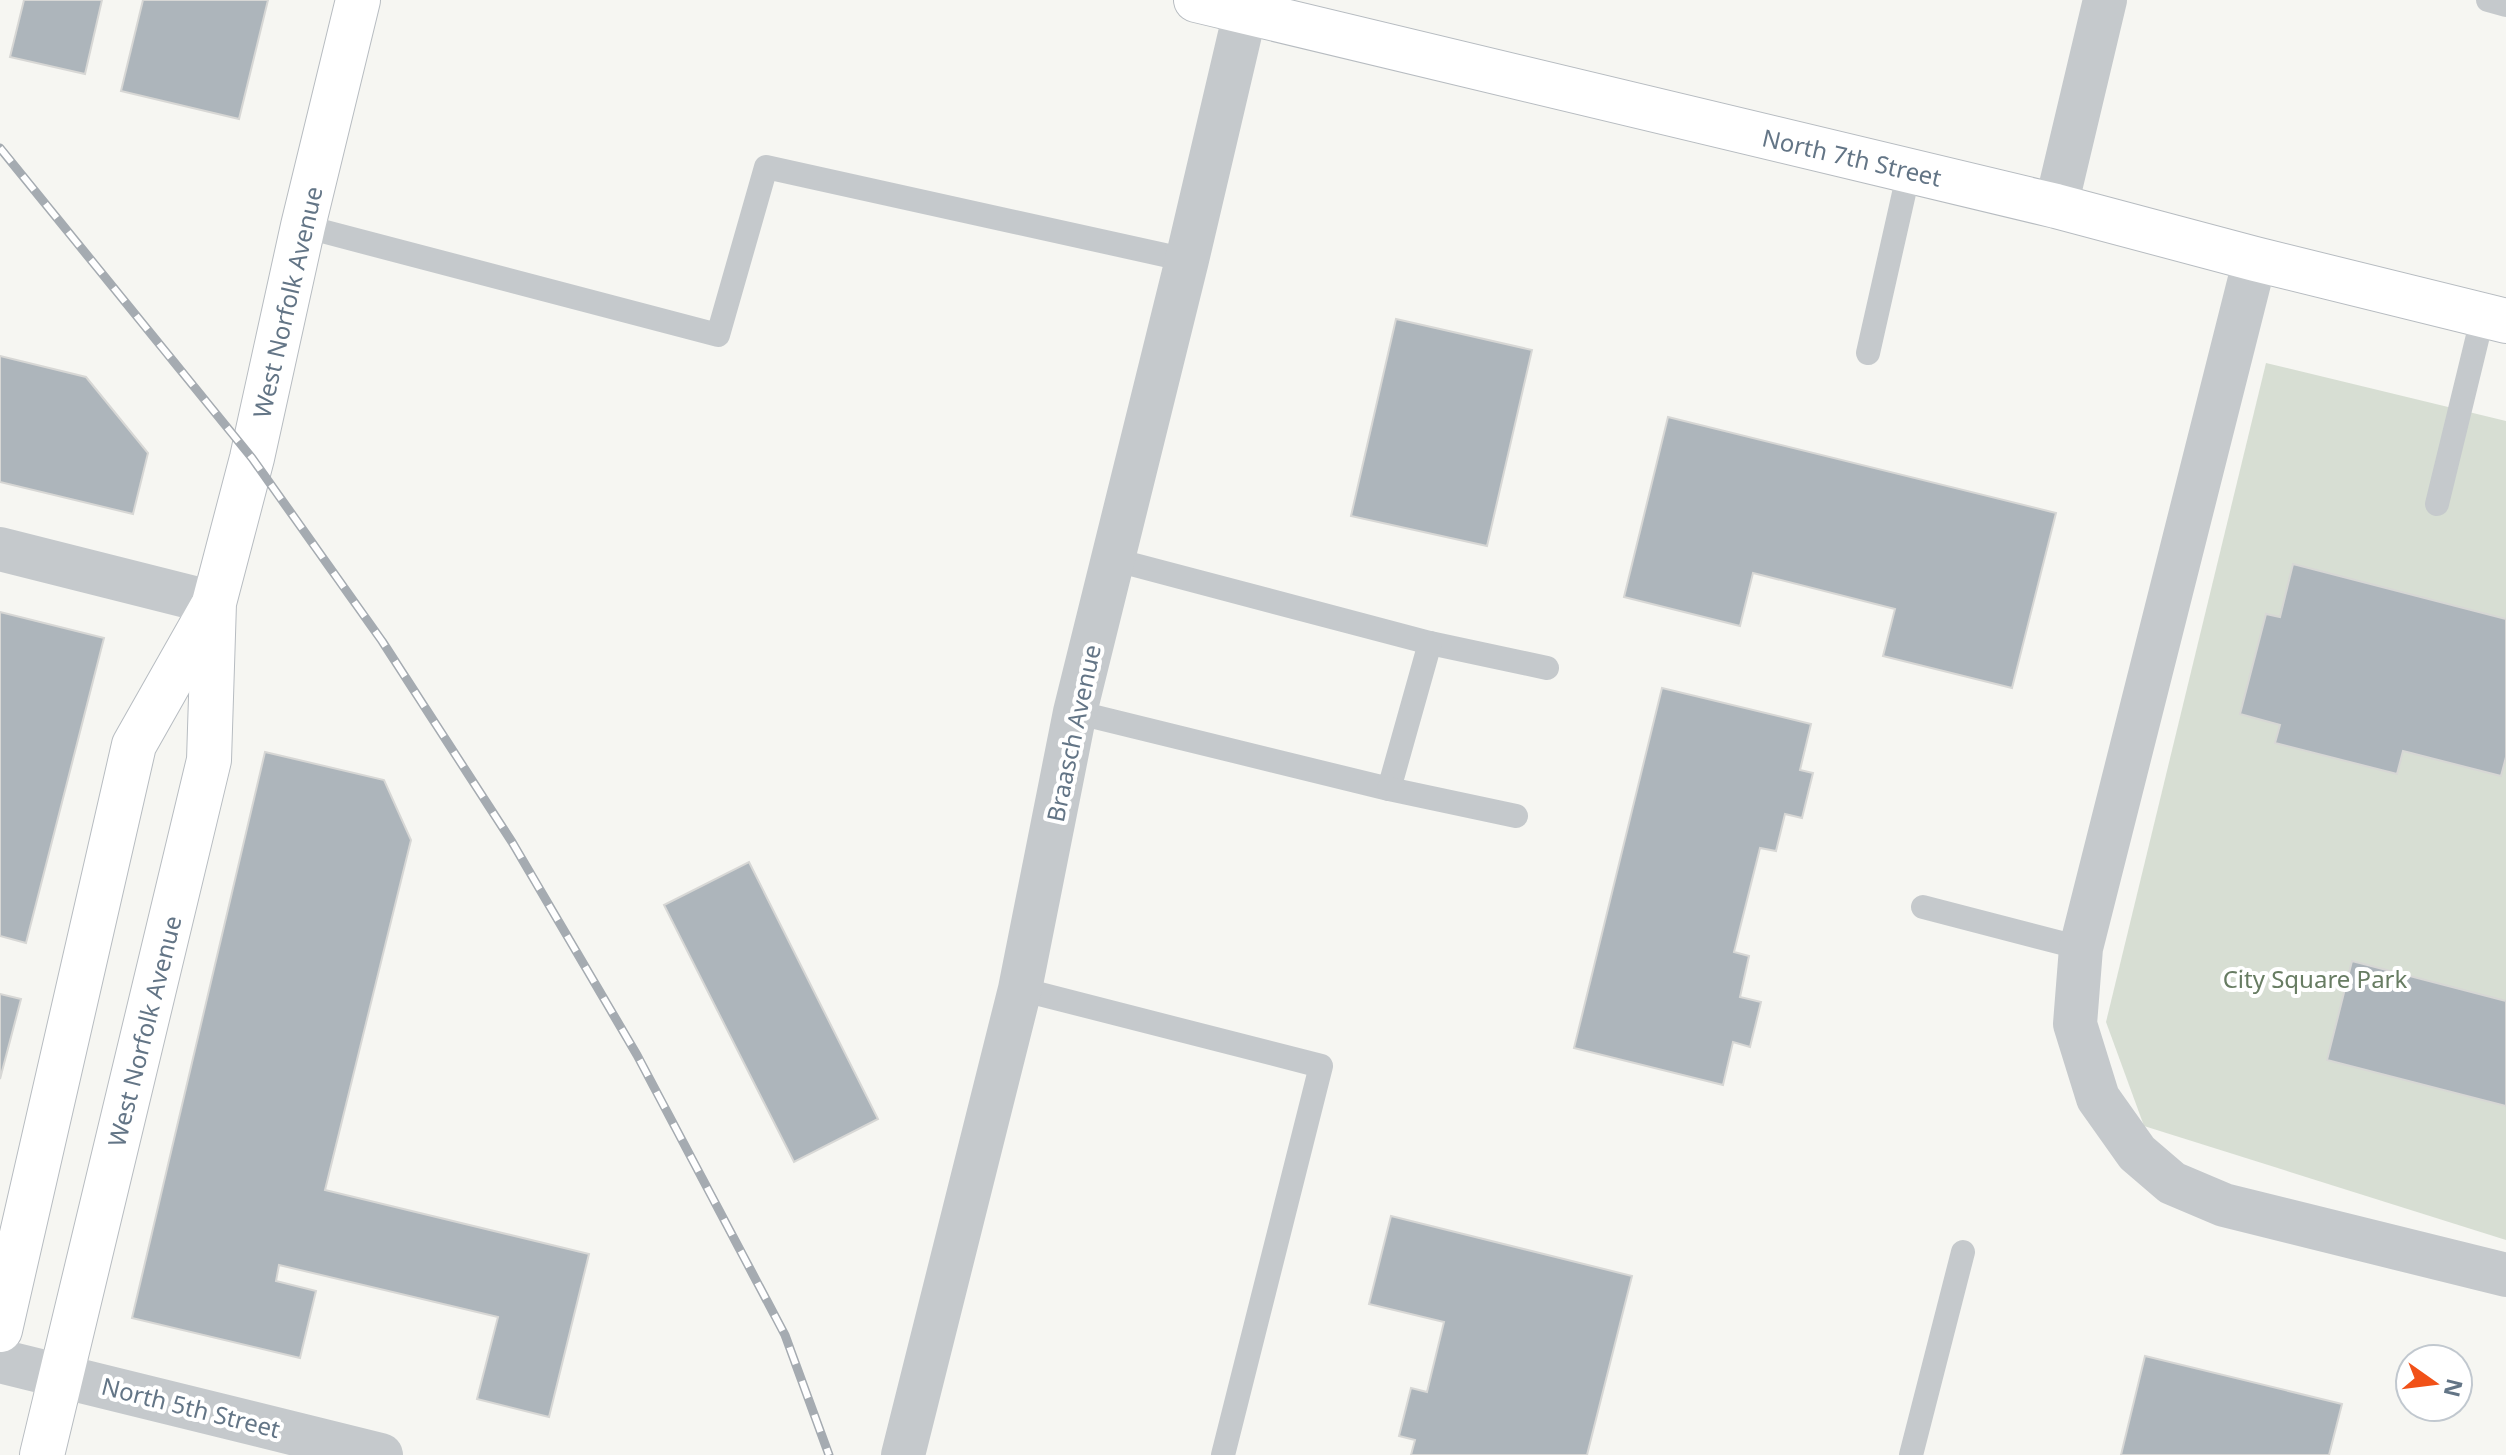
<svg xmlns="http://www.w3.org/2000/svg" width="2506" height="1455" font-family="'Noto Sans',sans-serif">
<rect width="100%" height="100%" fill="#f6f6f2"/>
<!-- green -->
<path fill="#d7ded3" d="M 2266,363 L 2506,421 L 2506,1240 L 2144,1126 L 2106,1022 Z"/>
<!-- building -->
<g fill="#adb5bb" stroke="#d7d7d5" stroke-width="2">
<path d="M 24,0 L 102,0 L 85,74 L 10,57 Z"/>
<path d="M 143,0 L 268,0 L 239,119 L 121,91 Z"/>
<path d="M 1396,319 L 1532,350 L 1487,546 L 1351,516 Z"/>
<path d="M 0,356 L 86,377 L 148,453 L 133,514 L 0,482 Z"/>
<path d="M 1668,417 L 2056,513 L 2012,688 L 1883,656 L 1895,609 L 1753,573 L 1740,626 L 1624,597 Z"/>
<path d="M 2293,564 L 2506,619 L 2506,757 L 2501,776 L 2403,751 L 2397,774 L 2275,743 L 2280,725 L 2240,714 L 2266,614 L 2280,617 Z"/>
<path d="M 0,612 L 104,638 L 26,943 L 0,936 Z"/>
<path d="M 1662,688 L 1811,724 L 1800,770 L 1813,773 L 1802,818 L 1785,814 L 1776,851 L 1760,848 L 1734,952 L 1749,956 L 1740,997 L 1761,1002 L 1750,1047 L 1733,1042 L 1723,1085 L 1574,1048 Z"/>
<path d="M 265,752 L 384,780 L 411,840 L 325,1190 L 589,1254 L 549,1417 L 477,1399 L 498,1317 L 279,1265 L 276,1281 L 316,1291 L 300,1358 L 132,1318 Z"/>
<path d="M 749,862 L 878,1119 L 794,1162 L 664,905 Z"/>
<path d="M 2352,961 L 2506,1001 L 2506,1106 L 2327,1060 Z"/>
<path d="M 0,994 L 21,999 L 0,1079 Z"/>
<path d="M 1391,1216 L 1632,1276 L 1587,1455 L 1411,1455 L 1415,1440 L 1399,1436 L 1411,1388 L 1427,1392 L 1444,1322 L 1369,1304 Z"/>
<path d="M 2145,1356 L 2342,1404 L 2329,1455 L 2121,1455 Z"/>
</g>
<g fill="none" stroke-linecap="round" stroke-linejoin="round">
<defs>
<g id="secondary">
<path d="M 1196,0 L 2056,206 L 2255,259 L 2506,321"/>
<path d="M 0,1330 L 134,745 L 211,609"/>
<path d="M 42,1455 L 209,760 L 214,603 L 252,458 L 303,226 L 358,0"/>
</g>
</defs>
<!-- secondary casing -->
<use href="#secondary" stroke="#b7bcc1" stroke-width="46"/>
<!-- lane -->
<g stroke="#c5c9cc" stroke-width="24">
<path d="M 2488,0 L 2506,5"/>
<path d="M 303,226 L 718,335 L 766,167 L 1187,260"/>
<path d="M 1868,353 L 1909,171"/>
<path d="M 2437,504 L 2483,315"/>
<path d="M 1430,643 L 1547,668"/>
<path d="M 1075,712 L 1389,789 L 1430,643 L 1112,559"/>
<path d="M 1389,789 L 1516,816"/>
<path d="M 1923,907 L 2081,948"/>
<path d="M 1020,989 L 1321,1066 L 1223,1455"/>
<path d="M 1911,1455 L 1963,1252"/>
</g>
<!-- street -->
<g stroke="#c5c9cc" stroke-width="44">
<path d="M 2056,206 L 2105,0"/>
<path d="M 2255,259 L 2081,948 L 2075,1024 L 2098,1098 L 2137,1153 L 2172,1183 L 2224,1205 L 2506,1275"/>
<path d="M 0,549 L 214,603"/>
<path d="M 0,1361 L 381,1455"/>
<path d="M 903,1455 L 1020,989 L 1075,712 L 1187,260 L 1248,0"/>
</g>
<!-- secondary -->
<use href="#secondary" stroke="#fff" stroke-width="44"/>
<defs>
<path id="rail" d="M 0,148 L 252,458 L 382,641 L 512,842 L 637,1055 L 785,1335 L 829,1455"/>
</defs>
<!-- rail casing -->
<use href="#rail" stroke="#a5abb1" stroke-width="9"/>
<!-- rail -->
<use href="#rail" stroke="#fff" stroke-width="6" stroke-dasharray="18" stroke-linecap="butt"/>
</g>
<g text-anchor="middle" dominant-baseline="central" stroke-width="8" stroke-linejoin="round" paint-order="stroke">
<!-- street labels -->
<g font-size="24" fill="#637586" stroke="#fff">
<text transform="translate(1852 157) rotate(13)">North 7th Street</text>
<text transform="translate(287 302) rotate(-77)">West Norfolk Avenue</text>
<text transform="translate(1073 733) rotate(-78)">Braasch Avenue</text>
<text transform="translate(144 1031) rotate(-76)">West Norfolk Avenue</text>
<text transform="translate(191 1407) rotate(14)">North 5th Street</text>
</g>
<!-- park labels -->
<g font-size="24" fill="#677c62" stroke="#fff">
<text x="2315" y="978">City Square Park</text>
</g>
</g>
<!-- north arrow -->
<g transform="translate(2434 1383) rotate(104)"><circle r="38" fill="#ffffff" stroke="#c1c8cf" stroke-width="2"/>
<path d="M0-6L14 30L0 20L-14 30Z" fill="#f15118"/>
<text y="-12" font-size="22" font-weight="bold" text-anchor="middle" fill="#637586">N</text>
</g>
</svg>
